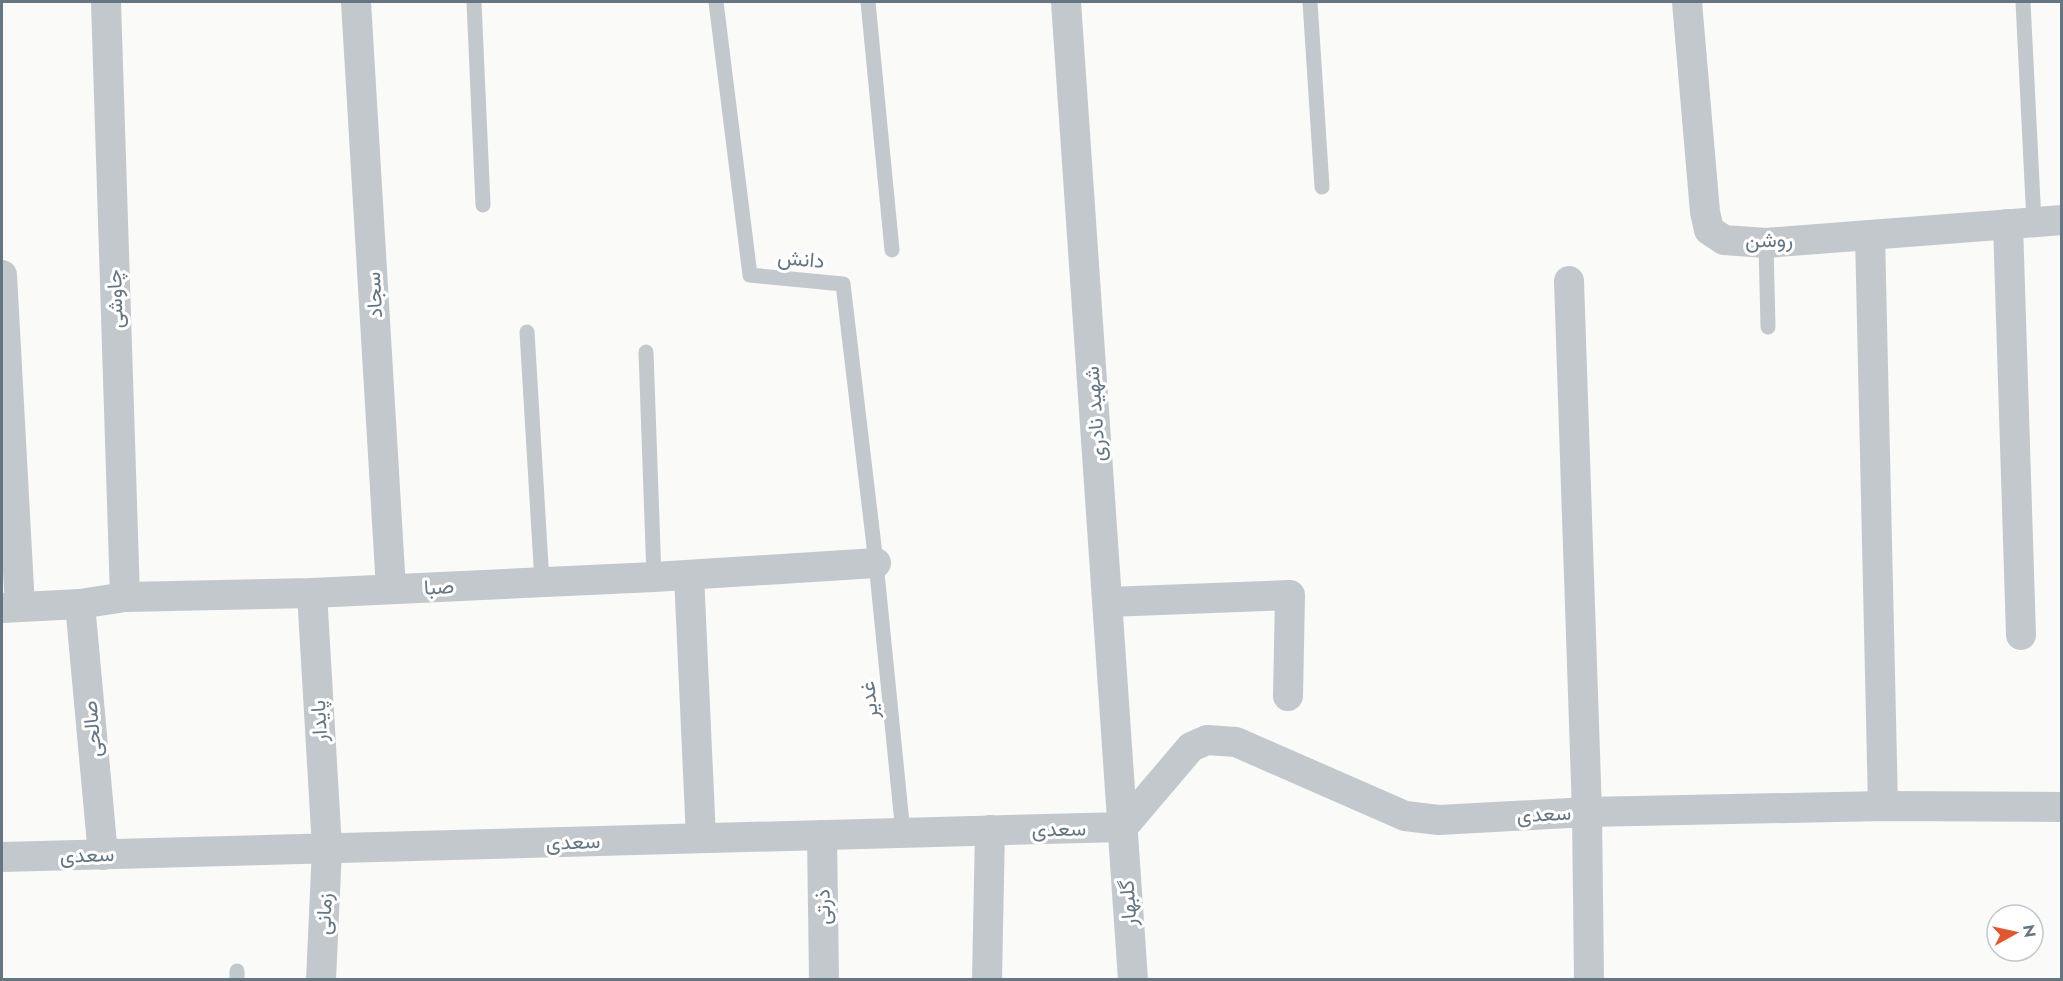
<svg xmlns="http://www.w3.org/2000/svg" width="2063" height="981" font-family="Jost,Vazirmatn,sans-serif">
<rect width="100%" height="100%" fill="#fafaf8"/>
<g fill="none" stroke-linecap="round" stroke-linejoin="round">
<!-- service -->
<g stroke="#c3c8cc" stroke-width="15">
<path d="M 474,2 L 483,205"/>
<path d="M 716,2 L 750,275 L 843,284 L 876,563 L 903,833"/>
<path d="M 868,2 L 892,250"/>
<path d="M 1310,2 L 1322,187"/>
<path d="M 2023,2 L 2034,222"/>
<path d="M 1766,243 L 1768,327"/>
<path d="M 527,332 L 542,582"/>
<path d="M 646,352 L 654,577"/>
<path d="M 237,980 L 237,971"/>
</g>
<!-- minor -->
<g stroke="#c3c8cc" stroke-width="30">
<path d="M 106,2 L 125,597"/>
<path d="M 356,2 L 391,589"/>
<path d="M 1066,2 L 1133,980"/>
<path d="M 1687,2 L 1705,212 L 1709,230 L 1724,240 L 1766,243 L 2062,220"/>
<path d="M 2008,224 L 2021,635"/>
<path d="M 1870,235 L 1883,806"/>
<path d="M 2,275 L 20,607"/>
<path d="M 1569,281 L 1587,812 L 1589,980"/>
<path d="M 689,575 L 701,838"/>
<path d="M 312,593 L 327,848 L 321,980"/>
<path d="M 1108,602 L 1290,595 L 1288,696"/>
<path d="M 80,604 L 103,855"/>
<path d="M 2,608 L 80,604 L 125,597 L 312,593 L 654,577 L 876,563"/>
<path d="M 822,835 L 824,980"/>
<path d="M 2,857 L 1123,827 L 1191,747 L 1207,740 L 1236,742 L 1405,816 L 1439,820 L 1587,812 L 1883,806 L 2062,807"/>
<path d="M 987,980 L 990,830"/>
</g>
</g>
<g text-anchor="middle" dominant-baseline="central" stroke-width="6" stroke-linejoin="round" paint-order="stroke">
<!-- street labels -->
<g font-size="21" fill="#657683" stroke="#fff">
<text transform="translate(1769 240) rotate(-1)">روشن</text>
<text transform="translate(801 259) rotate(5)">دانش</text>
<text transform="translate(374 295) rotate(-93)">سجاد</text>
<text transform="translate(115 299) rotate(-92)">چاوشی</text>
<text transform="translate(1095 414) rotate(-94)">شهید نادری</text>
<text transform="translate(439 587) rotate(-3)">صبا</text>
<text transform="translate(869 700) rotate(-96)">غدیر</text>
<text transform="translate(319 721) rotate(-93)">پایدار</text>
<text transform="translate(92 729) rotate(-95)">صالحی</text>
<text transform="translate(1544 814) rotate(-3)">سعدی</text>
<text transform="translate(1059 829) rotate(-1)">سعدی</text>
<text transform="translate(573 842) rotate(-2)">سعدی</text>
<text transform="translate(87 855) rotate(-2)">سعدی</text>
<text transform="translate(1128 903) rotate(-94)">گلبهار</text>
<text transform="translate(823 907) rotate(-91)">ذرتی</text>
<text transform="translate(324 914) rotate(-88)">زمانی</text>
</g>
</g>
<!-- border -->
<rect width="2063" height="981" fill="none" stroke="#657683" stroke-width="6"/>
<!-- north arrow -->
<g transform="translate(2015 933) rotate(82)"><circle r="28" fill="#ffffff" stroke="#c1c8cd" stroke-width="1.5"/>
<path d="M0-4.5L10 22L0 15L-10 22Z" fill="#e4572e"/>
<text y="-9" font-size="16" font-weight="bold" text-anchor="middle" fill="#657683">N</text>
</g>
</svg>
